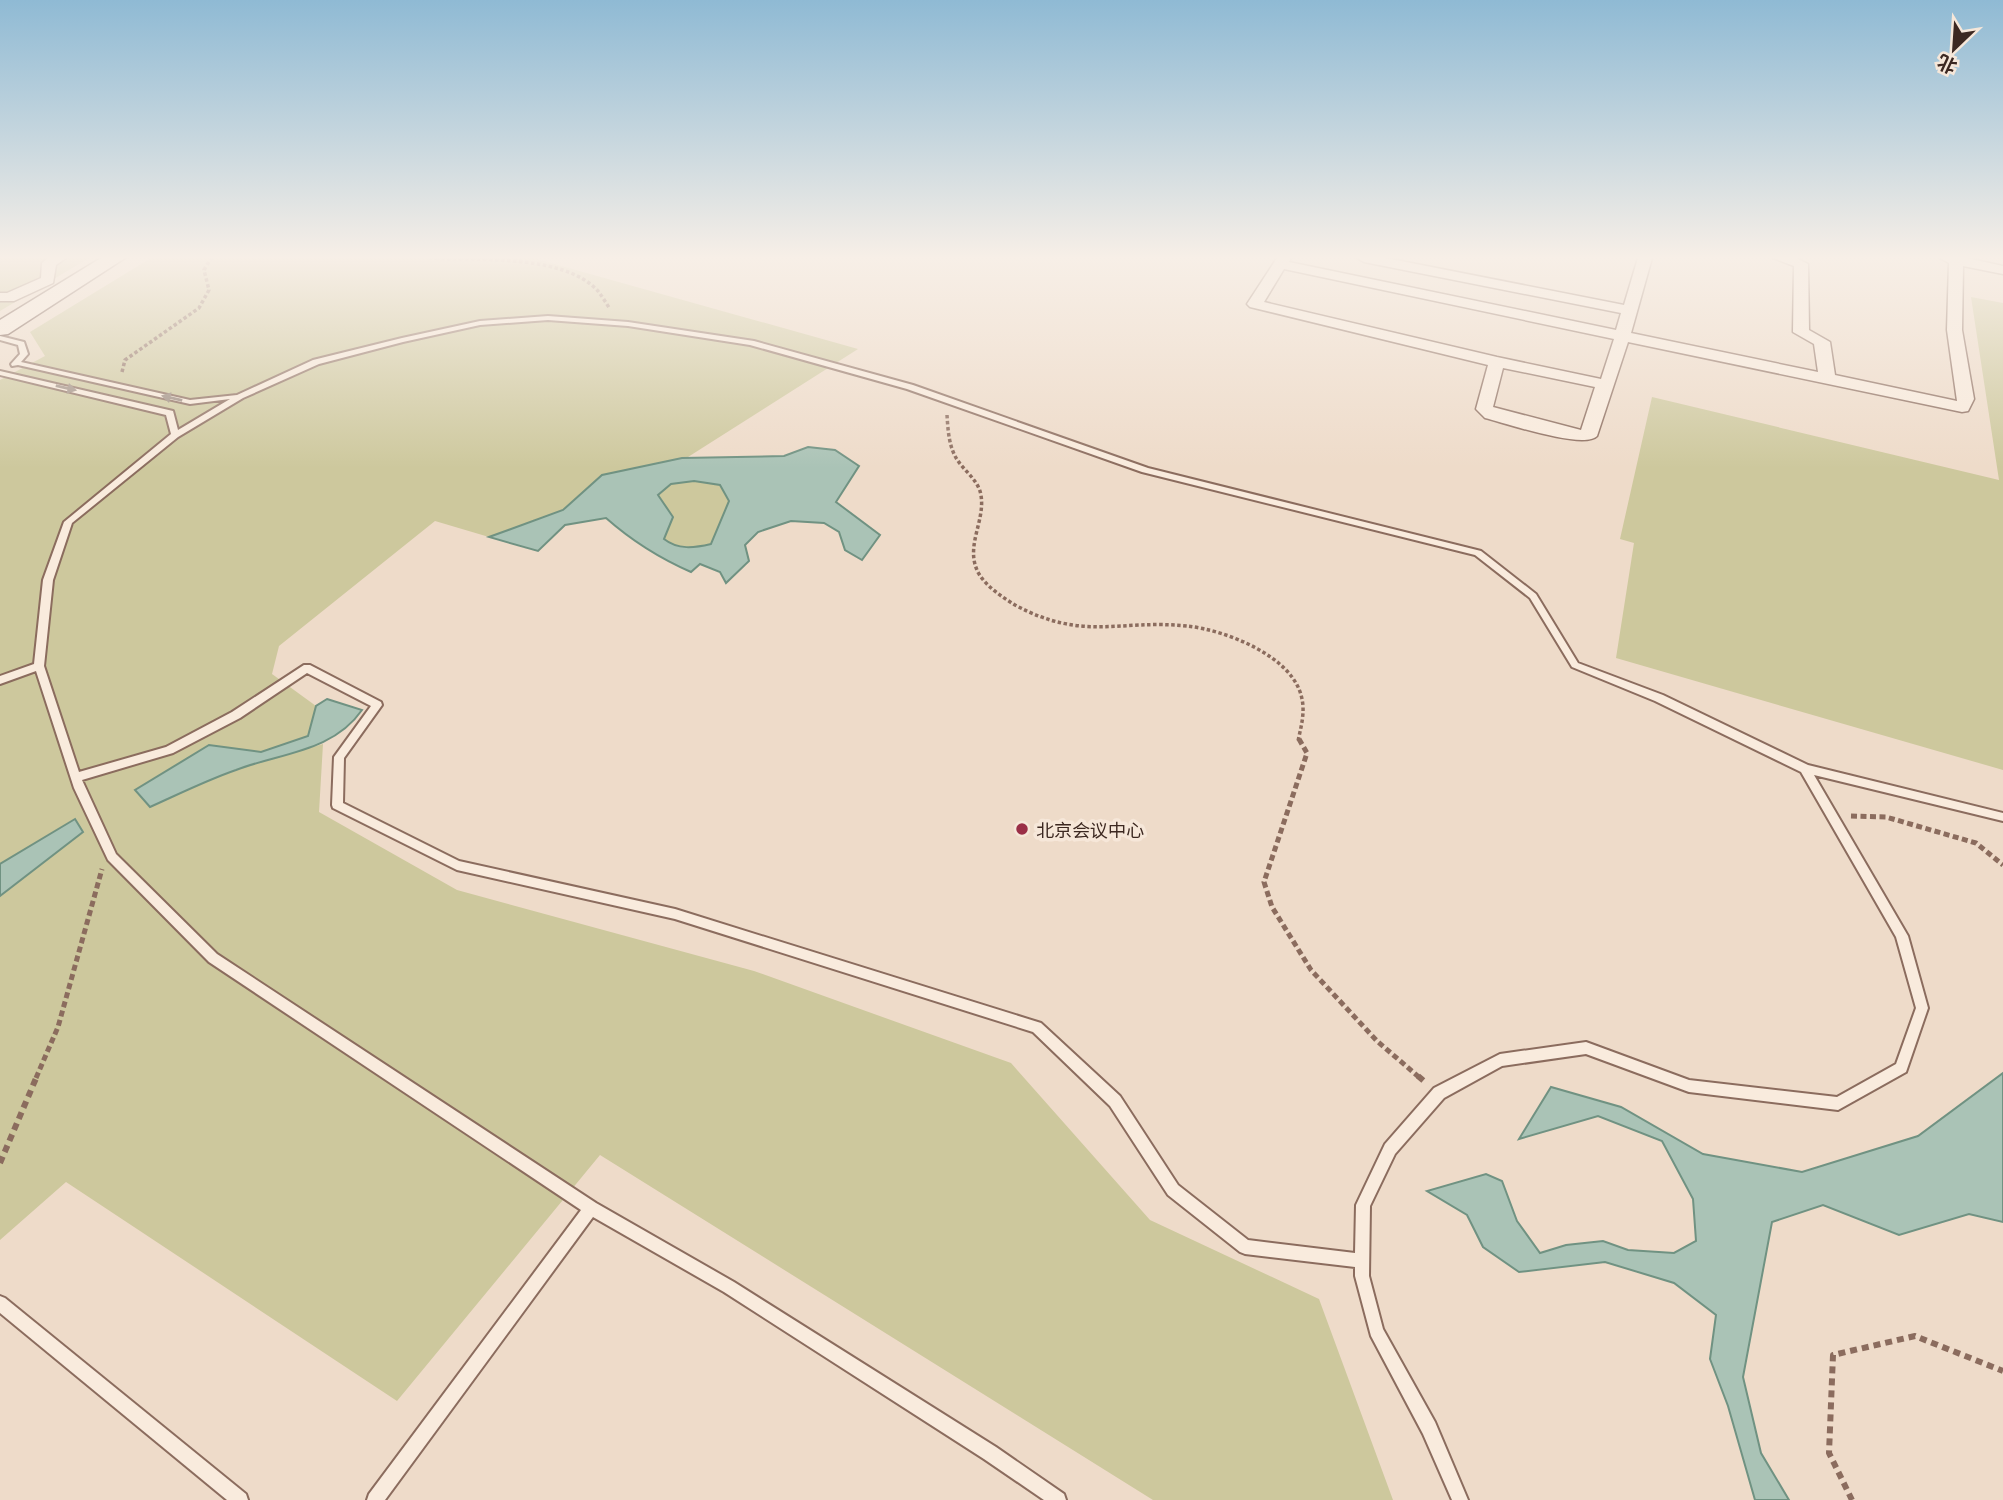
<svg xmlns="http://www.w3.org/2000/svg" width="2003" height="1500" font-family="Georgia,'Noto Sans SC',serif">
<rect width="100%" height="100%" fill="#eedbc9"/>
<!-- green -->
<g fill="#cdc89d">
<path d="M 0,258 L 89,258 L 0,311 Z"/>
<path d="M 151,258 L 533,258 L 858,349 L 688,457 L 602,475 L 563,510 L 489,537 L 435,521 L 279,646 L 272,674 L 316,706 L 308,736 L 261,752 L 209,745 L 136,789 L 237,769 L 323,744 L 319,812 L 457,890 L 754,971 L 1011,1063 L 1150,1220 L 1319,1299 L 1393,1500 L 1153,1500 L 600,1155 L 397,1401 L 66,1182 L 0,1240 L 0,896 L 82,832 L 74,819 L 0,864 L 0,380 L 45,356 L 30,332 Z"/>
<path d="M 1971,297 L 2003,303 L 2003,770 L 1616,658 L 1634,543 L 1620,539 L 1652,397 L 1999,480 Z"/>
<path d="M 694,481 L 720,485 L 729,501 L 711,544 C 694,548 678,550 664,539 L 658,496 L 671,484 Z"/>
</g>
<!-- water -->
<g fill="#aac3b6" stroke="#709282" stroke-width="2" fill-rule="evenodd">
<path d="M 808,447 L 835,450 L 859,466 L 836,502 L 880,535 L 862,560 L 845,550 L 839,532 L 824,523 L 791,521 L 758,532 L 745,545 L 749,561 L 726,583 L 720,572 L 700,564 L 691,572 C 659,558 632,541 606,518 L 565,525 L 538,551 L 489,537 L 563,510 L 602,475 L 682,458 L 784,456 ZM 694,481 L 720,485 L 729,501 L 711,544 C 694,548 678,550 664,539 L 673,517 L 658,495 L 671,484 Z"/>
<path d="M 327,699 L 362,710 C 333,752 280,753 236,770 C 207,780 179,794 150,807 L 135,790 L 209,745 L 261,752 L 308,736 L 316,706 Z"/>
<path d="M 75,819 L 83,832 L 0,896 L 0,864 Z"/>
<path d="M 2003,1073 L 2003,1222 L 1969,1214 L 1899,1235 L 1823,1205 L 1772,1222 L 1743,1377 L 1761,1453 L 1789,1500 L 1755,1500 L 1728,1406 L 1710,1359 L 1716,1315 L 1674,1283 L 1605,1262 L 1519,1272 L 1483,1247 L 1467,1215 L 1427,1191 L 1486,1174 L 1502,1181 L 1517,1221 L 1540,1253 L 1566,1245 L 1603,1241 L 1628,1250 L 1674,1253 L 1696,1241 L 1693,1199 L 1662,1141 L 1598,1116 L 1519,1139 L 1551,1087 L 1621,1107 L 1703,1154 L 1802,1172 L 1918,1136 Z"/>
</g>
<g fill="none" stroke-linecap="round" stroke-linejoin="round">
<defs>
<g id="lane">
<path d="M 548,316 L 628,322 L 754,341 L 913,385 L 1148,468 L 1481,551 L 1536,594 L 1578,663 L 1663,695 L 1808,765 L 2003,813 L 2003,821 L 1814,775 L 1908,936 L 1928,1008 L 1906,1072 L 1838,1110 L 1689,1092 L 1586,1054 L 1502,1066 L 1444,1098 L 1395,1154 L 1370,1206 L 1369,1276 L 1383,1329 L 1435,1422 L 1468,1500 L 1452,1500 L 1423,1434 L 1371,1336 L 1355,1276 L 1355,1267 L 1245,1254 L 1240,1252 L 1168,1195 L 1110,1106 L 1033,1032 L 675,919 L 457,870 L 333,808 L 332,805 L 334,757 L 371,706 L 307,673 L 240,718 L 173,753 L 82,780 L 116,854 L 217,954 L 596,1203 L 734,1282 L 996,1447 L 1064,1494 L 1066,1500 L 1044,1500 L 984,1459 L 724,1292 L 593,1217 L 385,1500 L 367,1500 L 369,1494 L 581,1210 L 209,962 L 108,860 L 74,788 L 36,671 L 0,684 L 0,676 L 34,664 L 43,580 L 64,522 L 171,434 L 166,415 L 0,375 L 0,371 L 173,411 L 178,430 L 230,399 L 190,404 L 18,365 L 12,366 L 11,364 L 20,354 L 18,345 L 0,340 L 0,336 L 24,342 L 28,354 L 21,362 L 190,400 L 237,395 L 313,360 L 402,338 L 480,321 ZM 548,320 L 628,326 L 750,345 L 907,389 L 1142,472 L 1475,555 L 1530,598 L 1572,667 L 1655,701 L 1801,772 L 1896,937 L 1916,1008 L 1896,1064 L 1837,1097 L 1689,1080 L 1586,1042 L 1500,1054 L 1434,1088 L 1385,1144 L 1356,1205 L 1355,1253 L 1248,1240 L 1178,1185 L 1120,1096 L 1041,1023 L 675,909 L 459,861 L 343,803 L 344,758 L 382,705 L 381,702 L 310,665 L 304,665 L 232,712 L 166,747 L 79,772 L 44,666 L 53,580 L 72,523 L 178,437 L 243,398 L 319,364 L 403,342 L 480,325 Z"/>
<path d="M 0,1296 L 5,1298 L 246,1494 L 248,1500 L 227,1500 L 0,1313 Z"/>
</g>
<g id="street">
<path d="M 48,258 L 66,258 L 56,265 L 53,283 L 14,301 L 0,301 L 0,293 L 7,293 L 41,278 L 42,263 Z"/>
<path d="M 1277,258 L 1291,258 L 1289,262 L 1616,330 L 1621,313 L 1364,262 L 1357,258 L 1386,258 L 1624,305 L 1638,258 L 1652,258 L 1631,333 L 1818,372 L 1814,344 L 1793,332 L 1794,266 L 1773,258 L 1796,258 L 1808,264 L 1809,330 L 1830,342 L 1835,375 L 1957,401 L 1947,330 L 1949,263 L 1940,258 L 1967,258 L 2003,266 L 2003,274 L 1963,266 L 1962,330 L 1974,399 L 1968,411 L 1962,412 L 1628,342 L 1597,436 C 1584,450 1505,423 1485,418 L 1476,409 L 1488,365 L 1250,307 L 1247,304 ZM 1284,269 L 1614,339 L 1601,379 L 1497,357 L 1264,302 ZM 1503,368 L 1595,387 L 1581,430 L 1493,407 Z"/>
</g>
<path id="secondary" d="M 101,258 L 125,258 L 8,334 L 0,335 L 0,320 Z"/>
</defs>
<!-- lane casing -->
<use href="#lane" stroke="#8b6c5e" stroke-width="4"/>
<!-- street casing -->
<use href="#street" stroke="#8b6c5e" stroke-width="3"/>
<!-- secondary casing -->
<use href="#secondary" stroke="#6d4d41" stroke-width="3"/>
<!-- path-far2 -->
<g stroke="#8b6c5e" stroke-width="3.5" stroke-dasharray="3.5 2.5" stroke-linecap="butt">
<path d="M 429,258 C 476,261 563,253 598,291 C 602,296 606,303 610,309"/>
<path d="M 122,372 L 125,360 L 199,308 L 209,290 L 204,270 L 211,258"/>
<path d="M 947,415 C 948,431 949,448 958,461 C 965,471 976,479 980,491 C 988,519 963,546 979,574 C 987,587 1002,597 1015,605 C 1084,642 1118,619 1187,626 C 1225,630 1294,656 1302,699 C 1305,713 1301,727 1298,741"/>
</g>
<!-- path-far1 -->
<g stroke="#8b6c5e" stroke-width="5" stroke-dasharray="6 3.5" stroke-linecap="butt">
<path d="M 1299,739 L 1307,753 L 1264,882 L 1272,907 L 1311,970 L 1377,1041 L 1420,1078"/>
<path d="M 1851,816 L 1886,817 L 1976,843 L 2003,865"/>
<path d="M 36,1078 L 58,1027 L 102,869"/>
</g>
<!-- path -->
<g stroke="#8b6c5e" stroke-width="6" stroke-dasharray="7 5" stroke-linecap="butt">
<path d="M 1418,1076 L 1425,1082"/>
<path d="M 0,1163 L 37,1076"/>
<path d="M 1852,1500 L 1829,1453 L 1833,1355 L 1915,1336 L 2003,1371"/>
</g>
<!-- lane -->
<use href="#lane" fill="#f9ebdd" fill-rule="evenodd"/>
<!-- street -->
<use href="#street" fill="#f9ebdd" fill-rule="evenodd"/>
<!-- secondary -->
<use href="#secondary" fill="#f9ebdd" fill-rule="evenodd"/>
</g>
<!-- one-way arrows -->
<defs><path id="oneway-solid" d="M-6-.8H1V-3.2L6.5 0L1 3.2V.8H-6Z" transform="scale(1.75)"/></defs>
<g fill="#9a8a7f">
<use href="#oneway-solid" transform="translate(66 388) rotate(13)"/>
<use href="#oneway-solid" transform="translate(172 398) rotate(-167)"/>
</g>
<!-- sky -->
<linearGradient id="sky" x2="0" y2="1"><stop stop-color="#8fbad4"/><stop offset="0.55" stop-color="#f7efe7"/><stop offset="1" stop-color="#f7efe7" stop-opacity="0"/></linearGradient>
<rect width="2003" height="468" fill="url(#sky)"/>
<!-- markers -->
<circle fill="#9a2e46" stroke="#f6e7d9" stroke-width="2.5" cx="1022" cy="829" r="7"/>
<g text-anchor="middle" dominant-baseline="central" stroke-width="7" stroke-linejoin="round" paint-order="stroke">
<!-- poi labels -->
<g font-size="18" fill="#3c2821" stroke="#f6e7d9" text-anchor="start">
<text x="1036" y="829">北京会议中心</text>
</g>
</g>
<!-- north arrow -->
<g transform="translate(1954 49) rotate(205)" stroke="#f6e7d9" stroke-width="5" paint-order="stroke">
<path d="M0-5L12 26L0 18L-12 26Z" fill="#3c2821"/>
<text y="-10" font-size="19" font-weight="bold" text-anchor="middle" fill="#3c2821">北</text>
</g>
</svg>
